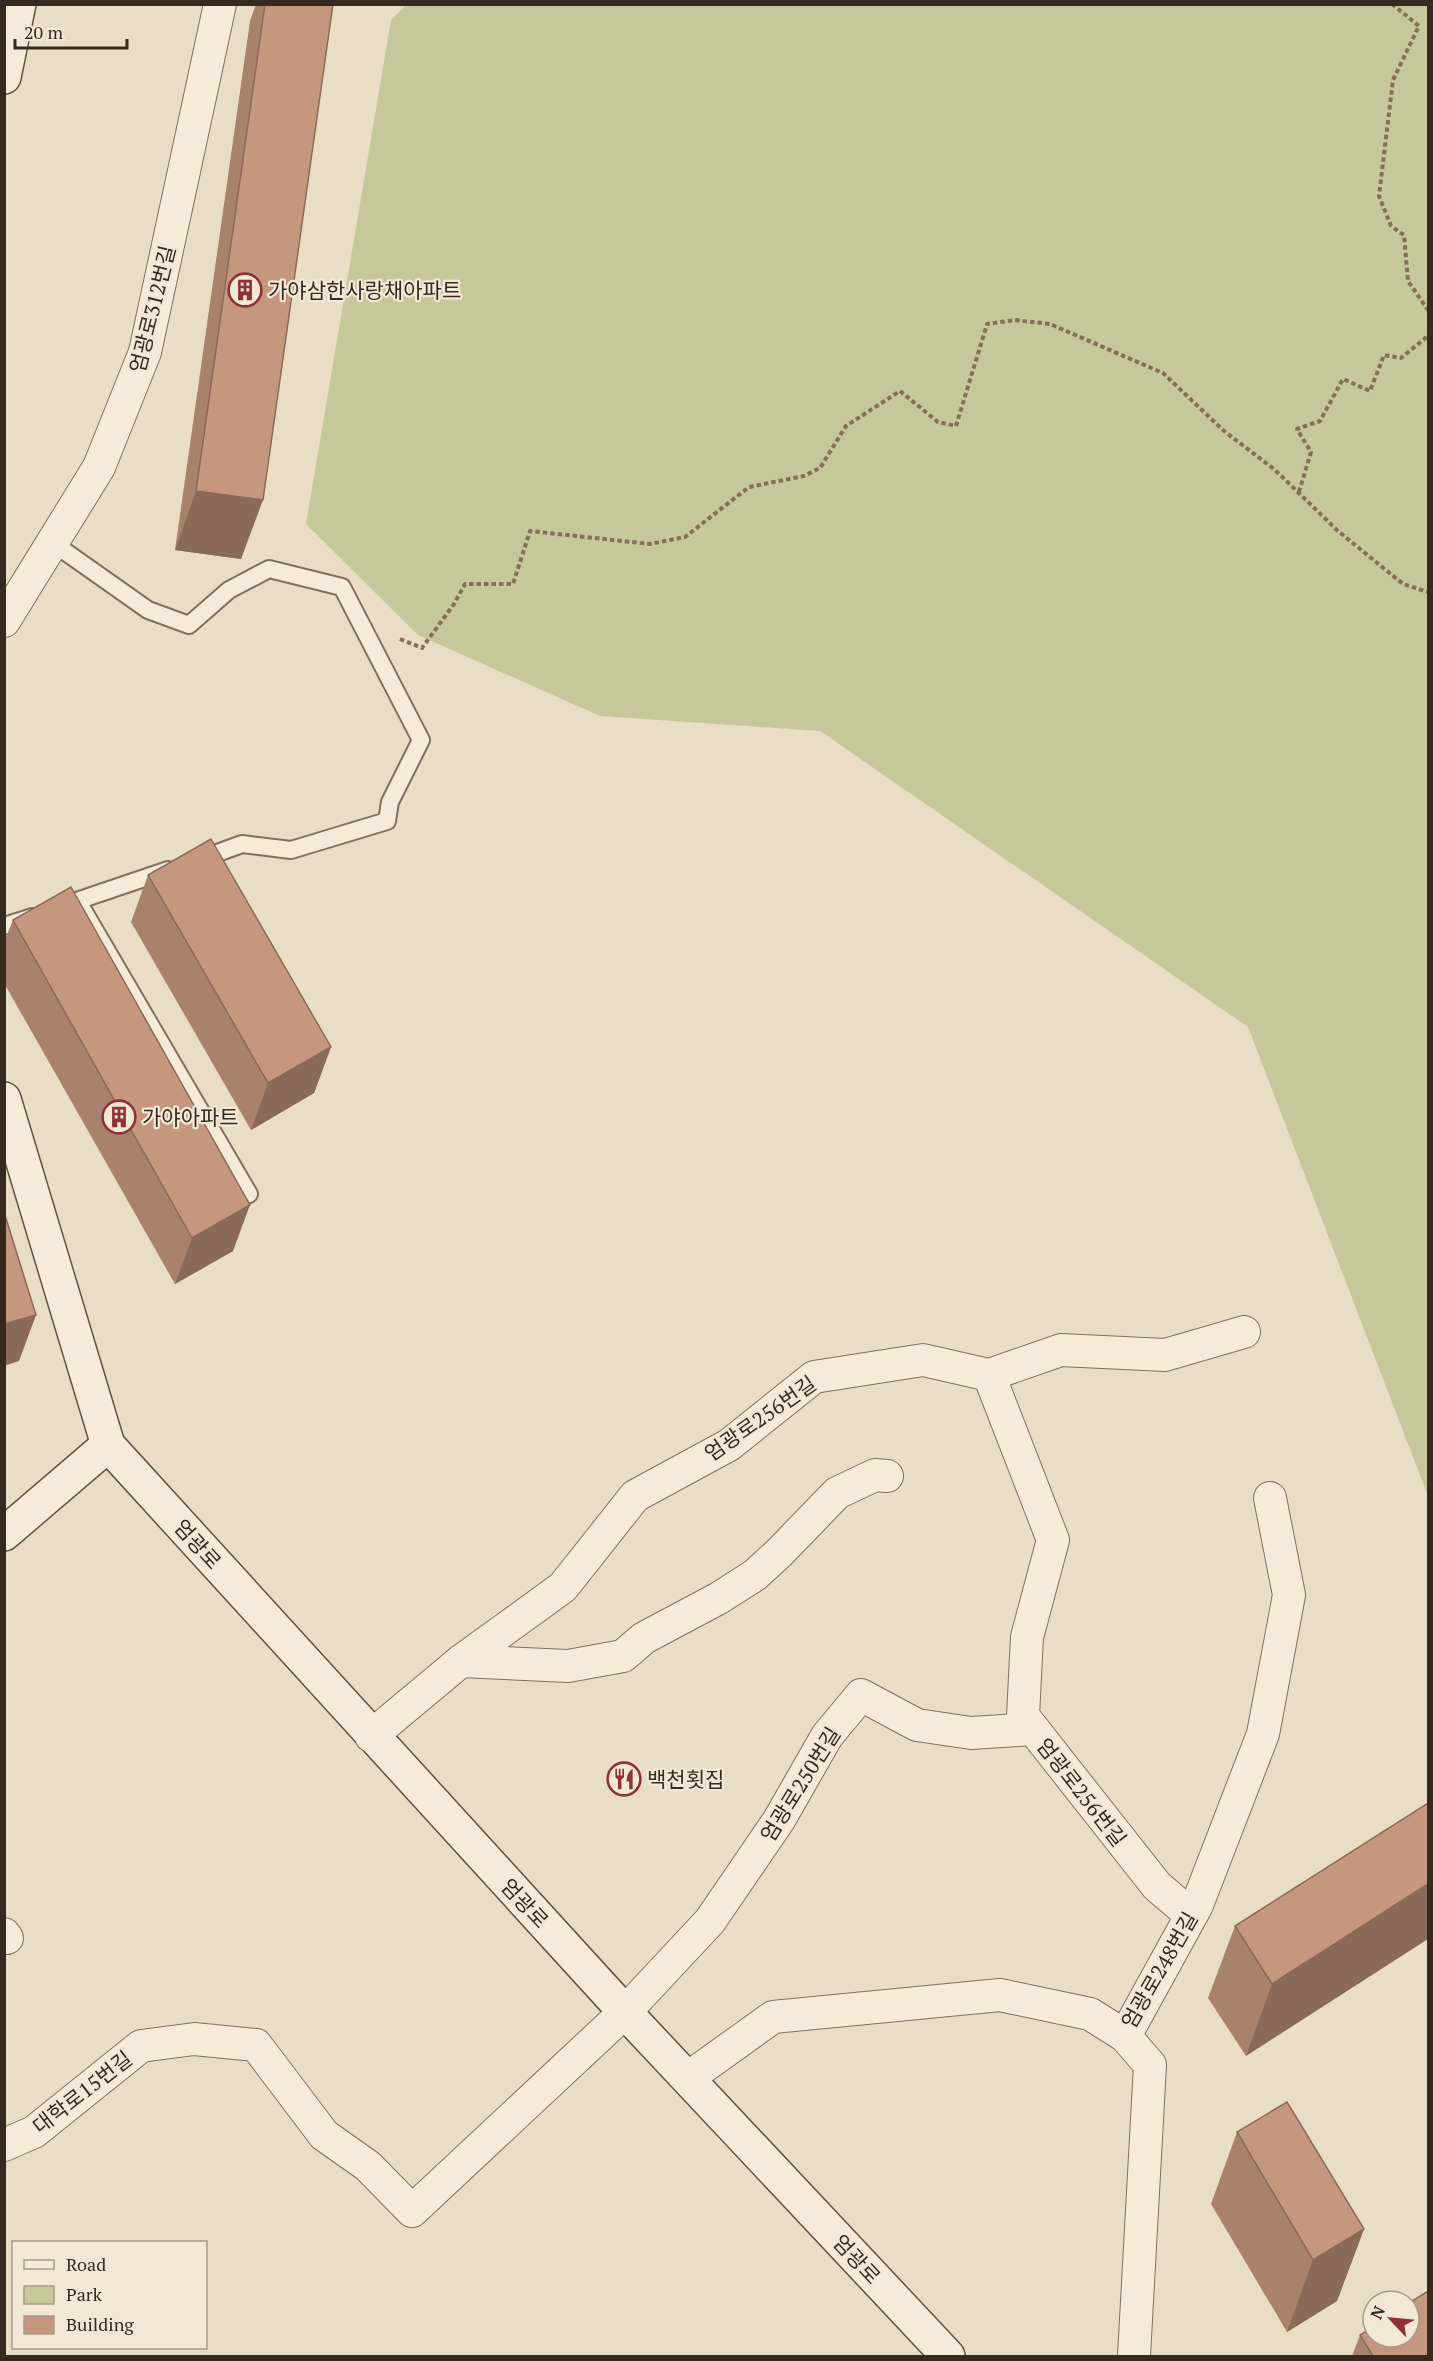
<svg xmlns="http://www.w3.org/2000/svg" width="1433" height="2361" font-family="'PT Serif','Noto Sans KR',serif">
<rect width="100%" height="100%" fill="#eaddc6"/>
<!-- green -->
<path fill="#c5c89a" d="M 406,5 L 1428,5 L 1428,1496 L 1248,1027 L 820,731 L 600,716 L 418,635 L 306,524 L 391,20 Z"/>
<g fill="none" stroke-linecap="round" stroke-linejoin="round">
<defs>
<g id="lane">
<path d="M 53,543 L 148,610 L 189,625 L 229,590 L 269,569 L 342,587 L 421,740 L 390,802 L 387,821 L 291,850 L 242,844 L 198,860"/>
<path d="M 59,907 L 168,870"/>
<path d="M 83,910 L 249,1194"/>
<path d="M 4,926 L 32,917"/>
</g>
<g id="street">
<path d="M 4,621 L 99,467 L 145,352 L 220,4"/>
<path d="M 989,1375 L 1053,1540 L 1027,1637 L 1023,1716 L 1157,1886 L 1191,1915"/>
<path d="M 461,1661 L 568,1666 L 623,1656 L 644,1638 L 719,1598 L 755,1575 L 779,1553 L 837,1493 L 875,1475 L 887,1476"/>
<path d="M 371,1736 L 461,1661 L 563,1587 L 635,1496 L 729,1445 L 814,1377 L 923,1360 L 989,1375 L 1061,1350 L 1165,1355 L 1244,1332"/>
<path d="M 4,1934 L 7,1938"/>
<path d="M 1125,2036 L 1197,1905 L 1263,1734 L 1289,1595 L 1270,1498"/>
<path d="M 688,2078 L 773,2017 L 1000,1995 L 1090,2014 L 1125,2036 L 1150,2065 L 1134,2356"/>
<path d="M 4,2145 L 34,2132 L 141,2046 L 194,2039 L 256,2045 L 324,2135 L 368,2166 L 412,2211 L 625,2012 L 710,1921 L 779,1820 L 827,1736 L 861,1695 L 917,1725 L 971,1733 L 1033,1729"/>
</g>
<g id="secondary">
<path d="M 4,77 L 19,4"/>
<path d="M 4,1099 L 108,1445 L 625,2012 L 948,2356"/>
<path d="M 4,1534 L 108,1445"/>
</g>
</defs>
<!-- lane casing -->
<use href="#lane" stroke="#846f5d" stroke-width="20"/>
<!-- street casing -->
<use href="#street" stroke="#846f5d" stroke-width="34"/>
<!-- secondary casing -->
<use href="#secondary" stroke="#665040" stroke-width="36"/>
<!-- path -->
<g stroke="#846f5d" stroke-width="4" stroke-dasharray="4.5 3" stroke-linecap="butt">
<path d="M 1392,4 L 1419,26 L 1393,80 L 1379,196 L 1391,226 L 1404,235 L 1408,281 L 1428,310"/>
<path d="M 1299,492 L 1311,452 L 1297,429 L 1320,421 L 1343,379 L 1370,391 L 1384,355 L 1401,358 L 1428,336"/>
<path d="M 400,639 L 422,648 L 454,604 L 465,584 L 513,584 L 530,531 L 650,544 L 685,537 L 749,487 L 804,476 L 820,468 L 846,426 L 900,391 L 938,422 L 956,426 L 987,324 L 1015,320 L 1050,324 L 1163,373 L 1224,431 L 1274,469 L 1338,531 L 1403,584 L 1428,592"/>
</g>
<!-- lane -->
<use href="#lane" stroke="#f6ebd8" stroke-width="16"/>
<!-- street -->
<use href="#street" stroke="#f6ebd8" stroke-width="32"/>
<!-- secondary -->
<use href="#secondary" stroke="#f6ebd8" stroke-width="33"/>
</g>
<!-- wall -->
<g fill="#a9826d">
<path d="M 256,4 L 333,4 L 241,559 L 175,550 L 250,21 Z"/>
<path d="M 148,875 L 331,1047 L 314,1093 L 251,1130 L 131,922 Z"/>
<path d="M 13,920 L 233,1251 L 175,1284 L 4,983 L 4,942 Z"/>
<path d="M 1428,1803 L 1246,2056 L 1208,1998 L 1235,1926 Z"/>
<path d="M 1237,2132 L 1364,2229 L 1337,2301 L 1287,2332 L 1211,2204 Z"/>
<path d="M 1360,2335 L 1428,2356 L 1352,2356 Z"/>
</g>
<!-- shaded-wall -->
<g fill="#8a6a59">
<path d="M 196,491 L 263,500 L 241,559 L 175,550 Z"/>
<path d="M 331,1047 L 314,1093 L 251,1130 L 268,1083 Z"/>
<path d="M 250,1205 L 233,1251 L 175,1284 L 192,1238 Z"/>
<path d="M 36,1315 L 19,1361 L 4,1366 L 4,1324 Z"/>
<path d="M 1428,1884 L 1428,1939 L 1246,2056 L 1272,1984 Z"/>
<path d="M 1364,2229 L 1337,2301 L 1287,2332 L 1313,2260 Z"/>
</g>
<!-- building -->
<g fill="#c5977f" stroke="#8a6a59" stroke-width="1.5">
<path d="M 265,4 L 333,4 L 263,500 L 196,491 Z"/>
<path d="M 211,839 L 331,1047 L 268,1083 L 148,875 Z"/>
<path d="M 71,887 L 250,1205 L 192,1238 L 13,920 Z"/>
<path d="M 4,1212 L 36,1315 L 4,1324 Z"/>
<path d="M 1428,1803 L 1428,1884 L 1272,1984 L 1235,1926 Z"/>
<path d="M 1287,2102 L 1364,2229 L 1313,2260 L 1237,2132 Z"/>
<path d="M 1428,2291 L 1428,2356 L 1373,2356 L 1360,2335 L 1373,2327 L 1373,2337 L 1409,2337 L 1409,2303 Z"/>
</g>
<!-- icons -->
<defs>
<symbol id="building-ring" viewBox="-11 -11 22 22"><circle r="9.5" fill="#f2e8d4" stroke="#8e3239" stroke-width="1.5"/><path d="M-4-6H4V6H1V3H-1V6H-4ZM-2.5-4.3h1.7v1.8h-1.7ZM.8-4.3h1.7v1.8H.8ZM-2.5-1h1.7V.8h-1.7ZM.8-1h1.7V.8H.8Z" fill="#8e3239"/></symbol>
<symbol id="restaurant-ring" viewBox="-11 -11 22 22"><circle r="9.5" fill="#f2e8d4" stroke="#8e3239" stroke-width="1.5"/><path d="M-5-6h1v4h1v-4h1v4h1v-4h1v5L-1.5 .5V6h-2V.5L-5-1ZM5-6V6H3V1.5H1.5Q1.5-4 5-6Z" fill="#8e3239"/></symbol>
</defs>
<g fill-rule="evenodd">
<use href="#building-ring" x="226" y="271" width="38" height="38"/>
<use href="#building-ring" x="100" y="1098" width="38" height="38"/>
<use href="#restaurant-ring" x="605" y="1760" width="38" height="38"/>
</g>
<g text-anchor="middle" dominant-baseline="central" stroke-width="4.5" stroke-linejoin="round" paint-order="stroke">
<!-- poi labels -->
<g font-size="21" fill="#352920" stroke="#f2e8d4" text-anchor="start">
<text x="268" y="290">가야삼한사랑채아파트</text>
<text x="142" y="1117">가야아파트</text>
<text x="647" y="1779">백천횟집</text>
</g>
<!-- street labels -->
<g font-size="21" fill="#352920" stroke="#f2e8d4">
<text transform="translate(152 309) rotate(-76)">엄광로312번길</text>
<text transform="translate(760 1418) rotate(-35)">엄광로256번길</text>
<text transform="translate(198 1544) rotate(48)">엄광로</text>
<text transform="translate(800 1784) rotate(-58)">엄광로250번길</text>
<text transform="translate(1082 1792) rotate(52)">엄광로256번길</text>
<text transform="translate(525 1903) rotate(47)">엄광로</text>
<text transform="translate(1159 1970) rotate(-60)">엄광로248번길</text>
<text transform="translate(82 2092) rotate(-38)">대학로15번길</text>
<text transform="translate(857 2259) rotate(47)">엄광로</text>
</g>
</g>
<!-- border -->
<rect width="1433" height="2361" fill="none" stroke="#352920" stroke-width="12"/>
<!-- legend -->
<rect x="12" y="2241" width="195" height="108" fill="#f2e8d4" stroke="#a69c8c" stroke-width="1.5"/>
<rect x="24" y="2260" width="30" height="9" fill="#f6ebd8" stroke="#a69c8c" stroke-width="1.5"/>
<text x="66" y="2271" font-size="18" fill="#352920">Road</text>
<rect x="24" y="2286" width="30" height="18" fill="#c5c89a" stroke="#a69c8c" stroke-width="1.5"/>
<text x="66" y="2301" font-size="18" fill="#352920">Park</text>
<rect x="24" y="2316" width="30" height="18" fill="#c5977f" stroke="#a69c8c" stroke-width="1.5"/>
<text x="66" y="2331" font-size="18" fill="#352920">Building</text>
<!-- north arrow -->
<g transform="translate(1391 2319) rotate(296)"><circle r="28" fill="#f2e8d4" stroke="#a69c8c" stroke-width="1.5"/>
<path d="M0-4.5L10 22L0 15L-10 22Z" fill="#8e3239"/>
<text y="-9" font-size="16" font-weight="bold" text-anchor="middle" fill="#352920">N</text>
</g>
<!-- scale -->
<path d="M15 39v9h112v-9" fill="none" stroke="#352920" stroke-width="3"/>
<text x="24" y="39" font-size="18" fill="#352920" stroke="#f2e8d4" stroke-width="4.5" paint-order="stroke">20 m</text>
</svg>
